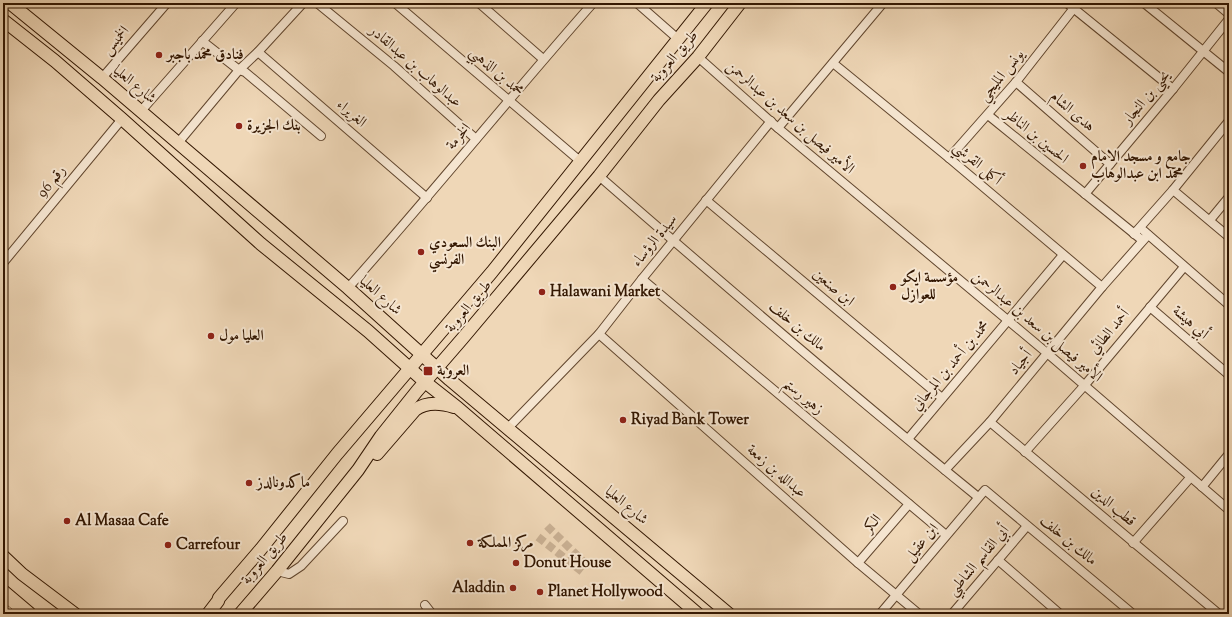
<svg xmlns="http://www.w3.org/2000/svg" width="1232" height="617" font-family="'Sorts Mill Goudy',Amiri,serif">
<rect width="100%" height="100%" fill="#efd7b7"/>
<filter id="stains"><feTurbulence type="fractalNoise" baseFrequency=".005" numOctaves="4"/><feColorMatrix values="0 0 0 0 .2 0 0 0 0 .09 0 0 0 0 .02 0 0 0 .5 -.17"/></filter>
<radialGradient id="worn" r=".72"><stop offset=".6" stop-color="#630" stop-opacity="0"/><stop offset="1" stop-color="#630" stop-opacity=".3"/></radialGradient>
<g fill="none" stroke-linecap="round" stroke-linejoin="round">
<!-- street-tunnel -->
<g stroke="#c9b093" stroke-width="8" stroke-dasharray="8 4" stroke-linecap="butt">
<path d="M 547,526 L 588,566"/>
<path d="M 538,537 L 585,574"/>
</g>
<defs>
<g id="street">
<path d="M 317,3 L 394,66 L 476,139"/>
<path d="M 395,3 L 580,161"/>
<path d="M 479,3 L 543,59"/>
<path d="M 637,3 L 678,39"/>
<path d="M 1067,3 L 1173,89"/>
<path d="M 1144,3 L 1229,72"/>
<path d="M 1216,3 L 1229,14"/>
<path d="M 202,41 L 239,70 L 245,72 L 321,136"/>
<path d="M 258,52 L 427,198"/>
<path d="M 698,57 L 778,128 L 1047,353 L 1229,510"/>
<path d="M 833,63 L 949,158 L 1102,287"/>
<path d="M 102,78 L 167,3"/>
<path d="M 1016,82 L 1110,164"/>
<path d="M 141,111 L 236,3"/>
<path d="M 988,115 L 1142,240"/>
<path d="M 778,128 L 883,3"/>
<path d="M 178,143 L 239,70 L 258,52 L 303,3"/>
<path d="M 949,158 L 1016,82 L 1074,8"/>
<path d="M 599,176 C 724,285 850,393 978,497"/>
<path d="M 1173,190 L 1229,237"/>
<path d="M 1085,194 L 1173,89 L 1229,19"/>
<path d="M 706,200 L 942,398"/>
<path d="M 1210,220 L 1229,197"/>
<path d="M 1144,231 L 1229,305"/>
<path d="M 1134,234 L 1173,190 L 1229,121"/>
<path d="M 3,263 L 122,119"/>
<path d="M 642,279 L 946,535"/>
<path d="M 348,288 C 431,195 510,97 593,3"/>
<path d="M 1150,307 L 1229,375"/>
<path d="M 599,334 L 858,563 L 919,614"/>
<path d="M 990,422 L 1219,614"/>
<path d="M 507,429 L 599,334 L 642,279 L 771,121"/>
<path d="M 908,439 L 1063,255"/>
<path d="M 1025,452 L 1084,386 L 1184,267"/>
<path d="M 945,470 L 990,422 L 1102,287 L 1148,235"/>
<path d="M 1202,487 L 1229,454"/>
<path d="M 1133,543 L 1190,478"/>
<path d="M 998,560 L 1060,614"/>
<path d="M 858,563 L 909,504"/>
<path d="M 277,571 L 289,574 L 301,566 L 343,521"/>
<path d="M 425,605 L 432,614"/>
<path d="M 880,614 L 985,490 L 1133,614"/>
<path d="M 952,614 L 1027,526"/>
</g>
<g id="primary">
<path d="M 10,3 L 102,78 L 178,143 L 348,288 L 450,380 L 729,614"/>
<path d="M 3,20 L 55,61 L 122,119 L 261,244 L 368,331 L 425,382 L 458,408 L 698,614"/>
<path d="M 377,454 L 415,410 C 427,401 441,403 454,407"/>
<path d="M 3,556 L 22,574 L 75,614"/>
<path d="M 208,614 L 218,601 L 219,598 L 261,549 L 337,454 L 492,272 L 707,3"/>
<path d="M 240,614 L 277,571 L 358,470 L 381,436 L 417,391 L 462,339 L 599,176 L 659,100 L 698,57 L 740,3"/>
</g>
<g id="highway">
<path d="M 3,592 L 29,614"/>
<path d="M 3,611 L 7,614"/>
</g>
</defs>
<!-- street casing -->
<use href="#street" stroke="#61462e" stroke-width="10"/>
<!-- primary casing -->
<use href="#primary" stroke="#321601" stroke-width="14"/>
<!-- highway casing -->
<use href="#highway" stroke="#321601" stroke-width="16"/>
<!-- street -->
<use href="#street" stroke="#f5e5d0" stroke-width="8"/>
<!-- primary -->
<use href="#primary" stroke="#efd7b7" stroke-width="12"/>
<!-- highway -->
<use href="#highway" stroke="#efd7b7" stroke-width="14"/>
</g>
<!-- markers -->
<g fill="#8f2418" stroke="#f5e5d0" stroke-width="1.5">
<circle cx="159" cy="55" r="4"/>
<circle cx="239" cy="126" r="4"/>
<circle cx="1083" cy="166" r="4"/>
<circle cx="421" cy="252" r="4"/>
<circle cx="893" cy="287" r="4"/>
<circle cx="542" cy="292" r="4"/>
<circle cx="211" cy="336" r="4"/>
<rect x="423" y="366" width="10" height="10" rx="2"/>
<circle cx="623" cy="420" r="4"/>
<circle cx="249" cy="483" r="4"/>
<circle cx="67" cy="521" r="4"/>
<circle cx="470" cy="543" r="4"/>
<circle cx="168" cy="545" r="4"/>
<circle cx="516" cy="563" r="4"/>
<circle cx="513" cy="588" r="4"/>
<circle cx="540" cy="592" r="4"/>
</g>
<g text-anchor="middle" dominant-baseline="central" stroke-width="4" stroke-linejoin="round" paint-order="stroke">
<!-- street labels -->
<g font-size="15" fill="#321601" stroke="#f5e5d0">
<text transform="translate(116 41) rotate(-50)">الخميس</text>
<text transform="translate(675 57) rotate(-49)">طريق العروبة</text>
<text transform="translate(415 67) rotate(41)">عبدالوهاب بن عبدالقادر</text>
<text transform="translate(496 72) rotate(41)">محمد بن الذهبي</text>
<text transform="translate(1002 76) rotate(-51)">يونس المليجي</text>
<text transform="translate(134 85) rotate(40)">شارع العليا</text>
<text transform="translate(1147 98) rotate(-50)">يحيى بن النجار</text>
<text transform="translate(1072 112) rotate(41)">هدى الشام</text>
<text transform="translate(351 114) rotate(41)">الغريراء</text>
<text transform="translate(790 118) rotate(41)">الأمير فيصل بن سعد بن عبدالرحمن</text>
<text transform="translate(459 137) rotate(-50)">الخرمة</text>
<text transform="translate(1036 137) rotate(39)">الحسين بن الناظر</text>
<text transform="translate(977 164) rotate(40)">أكمل القرشي</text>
<text transform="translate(52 182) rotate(-51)">رقم 96</text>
<text transform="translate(655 241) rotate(-51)">سيدة الرؤساء</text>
<text transform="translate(833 288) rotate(40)">ابن صنعين</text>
<text transform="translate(380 296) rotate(42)">شارع العليا</text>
<text transform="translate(469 307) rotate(-50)">طريق العروبة</text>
<text transform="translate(1190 323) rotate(41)">أبي هيشة</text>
<text transform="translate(797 327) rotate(40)">مالك بن خلف</text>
<text transform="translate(1037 327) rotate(40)">الأمير فيصل بن سعد بن عبدالرحمن</text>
<text transform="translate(1110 332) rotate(-50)">أحمد الطائي</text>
<text transform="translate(1021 363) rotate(-50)">أجياد</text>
<text transform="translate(951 366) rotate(-50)">محمد بن أحمد بن المرجاني</text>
<text transform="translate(803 397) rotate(40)">زهير رستم</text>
<text transform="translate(776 472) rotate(41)">عبدالله بن زمعة</text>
<text transform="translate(626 506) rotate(40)">شارع العليا</text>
<text transform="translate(1113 507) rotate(40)">قطب الدين</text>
<text transform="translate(873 524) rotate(-49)">الكر</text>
<text transform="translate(1068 541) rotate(40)">مالك بن خلف</text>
<text transform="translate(922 543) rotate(-50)">ابن عقيل</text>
<text transform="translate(265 559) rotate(-50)">طريق العروبة</text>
<text transform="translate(979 561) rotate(-50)">أبي القاسم الشاطبي</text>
</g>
<!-- poi labels -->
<g font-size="15" font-weight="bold" fill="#321601" stroke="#f5e5d0" text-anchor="start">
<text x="167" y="55">فنادق محمد باجبر</text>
<text x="247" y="126">بنك الجزيرة</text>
<text x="1091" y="157">جامع و مسجد الامام<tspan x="1091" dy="17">محمد ابن عبدالوهاب</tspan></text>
<text x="429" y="243">البنك السعودي<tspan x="429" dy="17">الفرنسي</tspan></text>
<text x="901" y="278">مؤسسة ايكو<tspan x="901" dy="17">للعوازل</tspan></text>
<text x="550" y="292">Halawani Market</text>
<text x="219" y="336">العليا مول</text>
<text x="437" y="371">العروبة</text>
<text x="631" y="420">Riyad Bank Tower</text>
<text x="257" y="483">ماكدونالدز</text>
<text x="75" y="521">Al Masaa Cafe</text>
<text x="478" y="543">مركز المملكة</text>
<text x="176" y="545">Carrefour</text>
<text x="524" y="563">Donut House</text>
<text x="505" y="588" text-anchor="end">Aladdin</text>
<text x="548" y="592">Planet Hollywood</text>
</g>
</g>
<!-- margin -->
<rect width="1232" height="617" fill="none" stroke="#efd7b7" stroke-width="16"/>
<rect x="4" y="4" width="1224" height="609" fill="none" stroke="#321601" stroke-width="2"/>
<rect x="8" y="8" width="1216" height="601" fill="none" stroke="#321601"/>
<rect width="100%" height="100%" filter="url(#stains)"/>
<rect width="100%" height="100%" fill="url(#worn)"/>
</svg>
